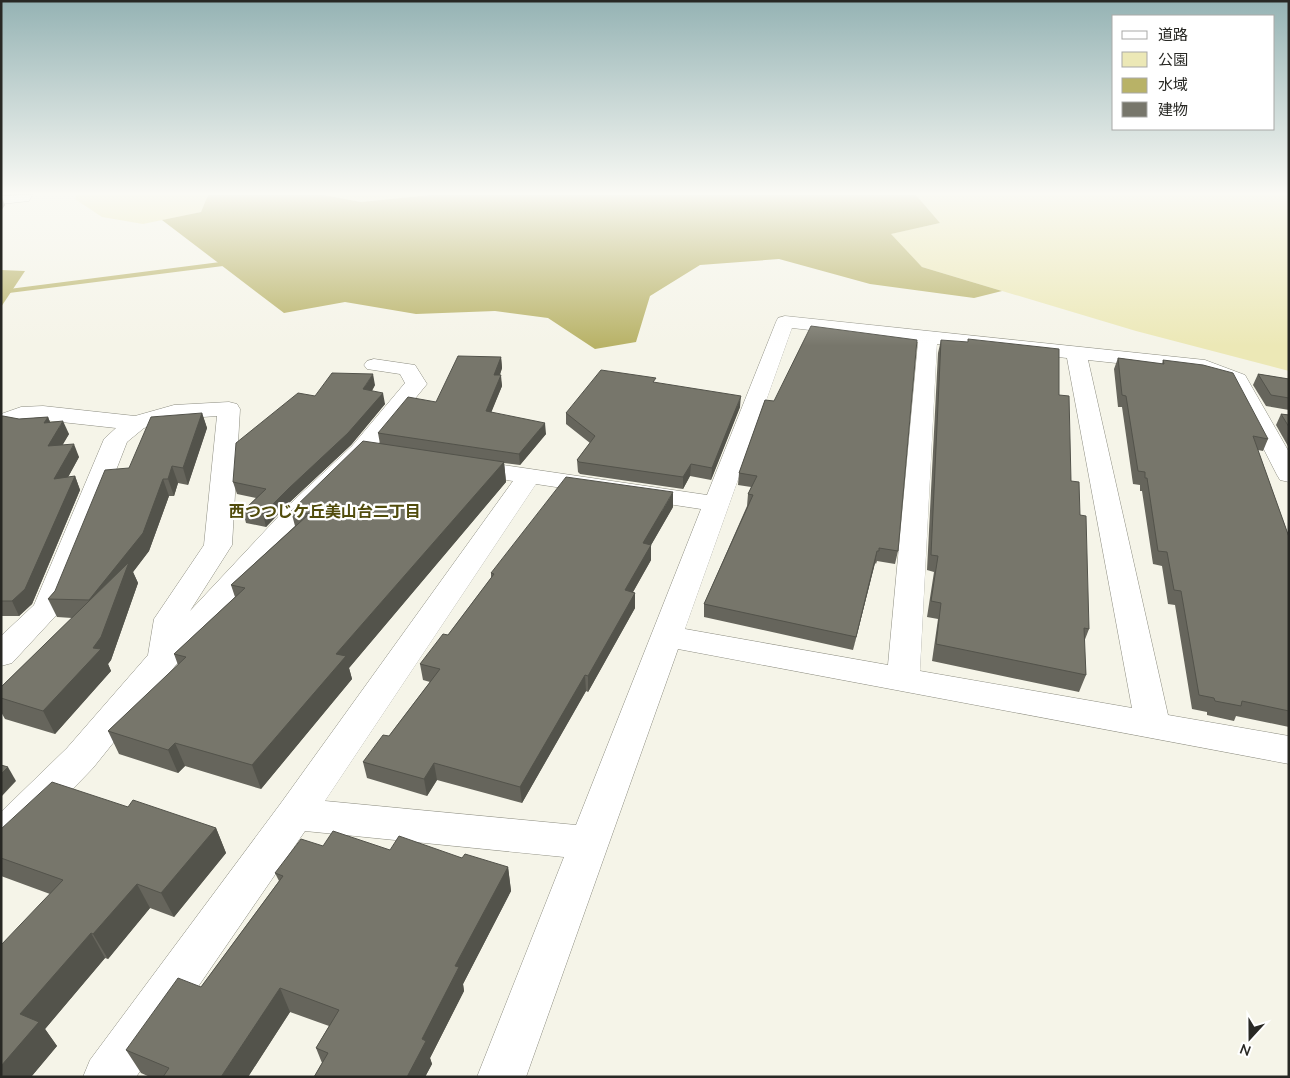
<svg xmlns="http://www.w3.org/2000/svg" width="1290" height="1078" font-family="'Nunito Sans','Noto Sans JP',sans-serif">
<rect width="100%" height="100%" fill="#f5f4e8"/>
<!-- green -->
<g fill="#ece8b6">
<path d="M 76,195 L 208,195 L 201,212 L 143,224 L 102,217 L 75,199 Z"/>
<path d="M 324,195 L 430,195 L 361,202 Z"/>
<path d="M 916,195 L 1289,195 L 1289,371 L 1136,331 L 922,267 L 890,234 L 940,223 Z"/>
</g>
<!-- water -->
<g fill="#b8b267">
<path d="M 208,195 L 324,195 L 361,202 L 430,195 L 916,195 L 940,223 L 891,234 L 922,267 L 1002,291 L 974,298 L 870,284 L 779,259 L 700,265 L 650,296 L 636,342 L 595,349 L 548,318 L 495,311 L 416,314 L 345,302 L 284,313 L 162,220 L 201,212 Z"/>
<path d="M 1,270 L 25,271 L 1,307 Z"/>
</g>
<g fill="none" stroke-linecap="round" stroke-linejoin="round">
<!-- stream -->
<path fill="#b8b267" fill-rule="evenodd" d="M 236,260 L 239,260 L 239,264 L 1,294 L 1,290 Z"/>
<defs>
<g id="street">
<path d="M 32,195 L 29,201 L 1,204 L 1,196 Z"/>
<path d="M 785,316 L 1205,360 L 1245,375 L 1289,452 L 1289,482 L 1280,480 L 1277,475 L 1230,383 L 1201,372 L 1088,360 L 1168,715 L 1289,736 L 1289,764 L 678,649 L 526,1077 L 477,1077 L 564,857 L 305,831 L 136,1077 L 83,1077 L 90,1060 L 281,803 L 513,481 L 460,472 L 457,467 L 460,462 L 469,460 L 707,495 L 776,322 L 778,318 ZM 792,328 L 918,342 L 888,665 L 685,629 ZM 937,344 L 1067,358 L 1132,708 L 920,671 ZM 536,484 L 701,509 L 576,825 L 325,801 Z"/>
<path d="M 374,359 L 415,365 L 427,384 L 368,456 L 310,514 L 175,666 L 93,768 L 15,849 L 1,853 L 1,812 L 67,748 L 148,655 L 154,619 L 204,545 L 217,416 L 175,419 L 144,428 L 127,442 L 62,609 L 12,663 L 1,666 L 1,636 L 34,605 L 104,439 L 116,428 L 43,420 L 25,421 L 1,430 L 1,414 L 21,407 L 43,406 L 135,416 L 174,405 L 229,402 L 237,404 L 240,409 L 232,545 L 190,611 L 292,502 L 352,446 L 405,383 L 400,374 L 367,369 L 364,365 L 367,361 Z"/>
</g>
</defs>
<!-- street casing -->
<use href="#street" stroke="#8d8d81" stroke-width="1"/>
<!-- street -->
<use href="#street" fill="#fff" fill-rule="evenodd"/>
</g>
<!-- wall -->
<g fill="#66655c">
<path d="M 941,340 L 1059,395 L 1071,481 L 1080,515 L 1089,629 L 1084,642 L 1086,675 L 1079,692 L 932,661 L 938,619 L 927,617 L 934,572 L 927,570 L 938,353 Z"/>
<path d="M 501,357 L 502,368 L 500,375 L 502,386 L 491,412 L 546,434 L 520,465 L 504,463 L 506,482 L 349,668 L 352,679 L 261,789 L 185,766 L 178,773 L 119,754 L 108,731 L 178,665 L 174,654 L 235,597 L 231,585 L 295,526 L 291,511 L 380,444 L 378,433 L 436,402 Z"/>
<path d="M 1118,358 L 1162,364 L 1163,360 L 1268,439 L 1263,451 L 1258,450 L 1289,537 L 1289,727 L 1236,716 L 1234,721 L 1207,715 L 1207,712 L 1192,709 L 1175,605 L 1168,604 L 1162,566 L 1153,564 L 1142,491 L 1140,491 L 1140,485 L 1133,484 L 1122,407 L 1118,407 L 1114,369 Z"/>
<path d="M 1258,374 L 1289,379 L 1289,410 L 1266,406 L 1253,385 Z"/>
<path d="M 656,383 L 740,407 L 711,480 L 690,476 L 683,489 L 580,474 L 578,472 L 577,460 L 590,443 L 566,424 L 566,413 Z"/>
<path d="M 375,385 L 372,391 L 385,404 L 351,445 L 291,501 L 266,527 L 246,523 L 243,511 L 256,498 L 237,494 L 233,482 L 315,396 Z"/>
<path d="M 765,400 L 898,551 L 895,564 L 877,561 L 876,564 L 875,563 L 853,650 L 704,617 L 704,604 L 747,506 L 748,494 L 751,487 L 738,485 L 739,473 Z"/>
<path d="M 202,413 L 207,428 L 188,485 L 178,483 L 174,496 L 169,496 L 149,551 L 133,572 L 138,583 L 111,660 L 108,664 L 111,671 L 55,734 L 5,719 L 1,712 L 1,687 L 72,618 L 57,617 L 48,599 L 55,591 L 129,468 Z"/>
<path d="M 1281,414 L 1289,415 L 1289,448 L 1276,425 Z"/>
<path d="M 1,416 L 19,419 L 48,417 L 50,422 L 69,434 L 62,445 L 79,457 L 68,477 L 75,476 L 80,490 L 32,604 L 19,616 L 1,616 Z"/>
<path d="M 673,507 L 651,545 L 651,560 L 633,592 L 635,593 L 635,608 L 588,692 L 586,691 L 522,803 L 437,780 L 427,796 L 367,778 L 363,762 L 389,736 L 430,682 L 423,680 L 420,664 L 448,635 L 491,578 L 491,573 Z"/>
<path d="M 128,807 L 216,828 L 226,853 L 174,917 L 150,908 L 108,959 L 105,958 L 45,1029 L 57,1046 L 31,1077 L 1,1077 L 50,894 L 1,876 L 1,829 Z"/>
<path d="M 323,846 L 390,850 L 462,858 L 508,867 L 511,891 L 463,984 L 464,991 L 430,1058 L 432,1064 L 425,1077 L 314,1077 L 322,1063 L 316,1048 L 329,1026 L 290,1012 L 248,1077 L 150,1077 L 141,1073 L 126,1050 L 201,987 L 279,881 L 275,873 Z"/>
</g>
<!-- shaded-wall -->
<g fill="#53534b">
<path d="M 2,197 L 5,205 L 1,211 L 1,198 Z"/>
<path d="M 501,357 L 502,368 L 496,385 L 494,375 Z"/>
<path d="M 373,374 L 375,385 L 366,400 L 363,389 Z"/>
<path d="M 501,375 L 502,386 L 487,423 L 486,411 Z"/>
<path d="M 383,393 L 385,404 L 351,445 L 291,501 L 266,527 L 263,514 Z"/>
<path d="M 741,396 L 740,407 L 711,480 L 712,468 Z"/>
<path d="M 202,413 L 207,428 L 188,485 L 183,468 Z"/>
<path d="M 48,417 L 53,430 L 44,423 Z"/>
<path d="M 63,421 L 69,434 L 54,460 L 48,446 Z"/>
<path d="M 545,423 L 546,434 L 520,465 L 519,454 Z"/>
<path d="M 74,444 L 79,457 L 60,492 L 54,479 Z"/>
<path d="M 504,462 L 506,482 L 349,668 L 352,679 L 261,789 L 252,765 L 336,654 Z"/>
<path d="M 691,464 L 690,476 L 683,489 L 683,477 Z"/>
<path d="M 172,466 L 178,483 L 174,496 L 168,479 Z"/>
<path d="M 75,476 L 80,490 L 32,604 L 19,616 L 12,601 Z"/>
<path d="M 163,479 L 169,496 L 149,551 L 133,572 L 138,583 L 111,660 L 108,664 L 111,671 L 55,734 L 43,711 L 93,648 L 97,619 L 89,600 Z"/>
<path d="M 673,492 L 673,507 L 643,559 L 643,543 Z"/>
<path d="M 651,545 L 651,560 L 625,606 L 625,590 Z"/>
<path d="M 877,551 L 875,563 L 853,650 L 856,637 Z"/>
<path d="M 635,593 L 635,608 L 588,692 L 588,676 Z"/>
<path d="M 585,675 L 586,691 L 522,803 L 520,787 Z"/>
<path d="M 175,743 L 185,766 L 178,773 L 168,750 Z"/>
<path d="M 434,763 L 437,780 L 427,796 L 424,779 Z"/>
<path d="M 8,767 L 16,781 L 1,797 L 1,774 Z"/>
<path d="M 216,828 L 226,853 L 174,917 L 161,893 Z"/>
<path d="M 508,867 L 511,891 L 463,984 L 464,991 L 430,1058 L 432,1064 L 425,1077 L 407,1077 L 422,1039 L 455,966 Z"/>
<path d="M 137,884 L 150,908 L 108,959 L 93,934 Z"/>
<path d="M 91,933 L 105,958 L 45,1029 L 57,1046 L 31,1077 L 1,1077 L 1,1066 L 20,1014 Z"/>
<path d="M 280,988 L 290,1012 L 248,1077 L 221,1077 Z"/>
</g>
<!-- building -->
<g fill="#77766b" stroke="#53534b">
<path d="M 811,326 L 917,340 L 898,551 L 879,548 L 879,551 L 877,551 L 856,637 L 704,604 L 753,495 L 748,494 L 757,476 L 739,473 L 765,400 L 774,401 Z"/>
<path d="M 968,339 L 1059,349 L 1059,395 L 1069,396 L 1071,481 L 1079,482 L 1080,515 L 1086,516 L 1089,629 L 1084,628 L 1086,675 L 936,644 L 941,603 L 931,601 L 938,556 L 931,555 L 941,340 L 968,342 Z"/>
<path d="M 458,356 L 501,357 L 494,375 L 501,375 L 486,411 L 545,423 L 519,454 L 378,433 L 408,397 L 436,402 Z"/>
<path d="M 1118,358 L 1164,364 L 1163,360 L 1203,365 L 1233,373 L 1268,439 L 1253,436 L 1289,537 L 1289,711 L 1242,701 L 1241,706 L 1215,701 L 1214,698 L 1199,695 L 1181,591 L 1174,590 L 1167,552 L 1158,551 L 1147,478 L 1145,478 L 1145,472 L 1138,471 L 1126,396 L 1122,395 Z"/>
<path d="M 601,370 L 656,378 L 653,382 L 741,396 L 712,468 L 691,464 L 683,477 L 579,462 L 577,460 L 595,436 L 566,413 Z"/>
<path d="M 332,373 L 373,374 L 363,389 L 383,393 L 348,433 L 288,489 L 263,514 L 243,511 L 266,489 L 233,482 L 236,443 L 298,393 L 315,396 Z"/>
<path d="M 1258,374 L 1289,379 L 1289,398 L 1271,395 Z"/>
<path d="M 202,413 L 183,468 L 172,466 L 168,479 L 163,479 L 143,533 L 89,600 L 48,599 L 55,591 L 105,470 L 129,468 L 151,417 Z"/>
<path d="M 1281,414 L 1289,415 L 1289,427 Z"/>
<path d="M 1,416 L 3,416 L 19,419 L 48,417 L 44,423 L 63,421 L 48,446 L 74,444 L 54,479 L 75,476 L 25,589 L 12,601 L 1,601 Z"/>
<path d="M 363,441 L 504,462 L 336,654 L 346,656 L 252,765 L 175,743 L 168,750 L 108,731 L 186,657 L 174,654 L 245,588 L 231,585 L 309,514 L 291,511 Z"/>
<path d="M 566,477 L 673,492 L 643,543 L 651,545 L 625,590 L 635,593 L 588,676 L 585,675 L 520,787 L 434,763 L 424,779 L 363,762 L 383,735 L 389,736 L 440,669 L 420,664 L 443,634 L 448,635 L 494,574 L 491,573 Z"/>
<path d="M 129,562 L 101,637 L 93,648 L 101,649 L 43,711 L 1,698 L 1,687 Z"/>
<path d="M 1,765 L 8,767 L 1,774 Z"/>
<path d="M 52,782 L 128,807 L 133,800 L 216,828 L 161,893 L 137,884 L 93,934 L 91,933 L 20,1014 L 39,1022 L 1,1066 L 1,945 L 63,880 L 1,858 L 1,829 Z"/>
<path d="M 333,831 L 390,850 L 399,836 L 462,858 L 465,854 L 508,867 L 455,966 L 459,967 L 422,1039 L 426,1041 L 407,1077 L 314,1077 L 328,1053 L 316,1048 L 339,1010 L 280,988 L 221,1077 L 163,1077 L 169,1068 L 126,1050 L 178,978 L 201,987 L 283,876 L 275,873 L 301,839 L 323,846 Z"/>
</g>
<!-- sky -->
<linearGradient id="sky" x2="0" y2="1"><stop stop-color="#95b3b4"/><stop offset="0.56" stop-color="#fafaf5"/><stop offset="1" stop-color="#fafaf5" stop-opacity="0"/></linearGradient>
<rect width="1290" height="346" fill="url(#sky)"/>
<g text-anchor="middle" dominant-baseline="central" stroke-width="4.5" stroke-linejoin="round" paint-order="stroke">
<!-- neighbourhood labels -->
<g font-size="16" font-weight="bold" fill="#514c0c" stroke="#fff">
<text x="325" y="512">西つつじケ丘美山台二丁目</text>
</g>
</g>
<!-- border -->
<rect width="1290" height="1078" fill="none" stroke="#282824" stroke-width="5"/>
<!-- legend -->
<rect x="1112" y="15" width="162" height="115" fill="#ffffff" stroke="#a9a9a7"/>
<rect x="1122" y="31" width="25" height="8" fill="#ffffff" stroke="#a9a9a7"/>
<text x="1158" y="40" font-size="15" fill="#282824">道路</text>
<rect x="1122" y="52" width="25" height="15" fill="#ece8b6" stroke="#a9a9a7"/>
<text x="1158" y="65" font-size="15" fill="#282824">公園</text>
<rect x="1122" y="78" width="25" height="15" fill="#b8b267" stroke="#a9a9a7"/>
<text x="1158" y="90" font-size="15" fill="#282824">水域</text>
<rect x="1122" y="102" width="25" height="15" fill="#77766b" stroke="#a9a9a7"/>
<text x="1158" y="115" font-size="15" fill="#282824">建物</text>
<!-- north arrow -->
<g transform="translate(1250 1038) rotate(201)" stroke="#ffffff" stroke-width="4" paint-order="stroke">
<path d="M0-4L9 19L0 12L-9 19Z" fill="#282824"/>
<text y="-8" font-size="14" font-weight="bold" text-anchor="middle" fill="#282824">N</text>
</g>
</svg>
